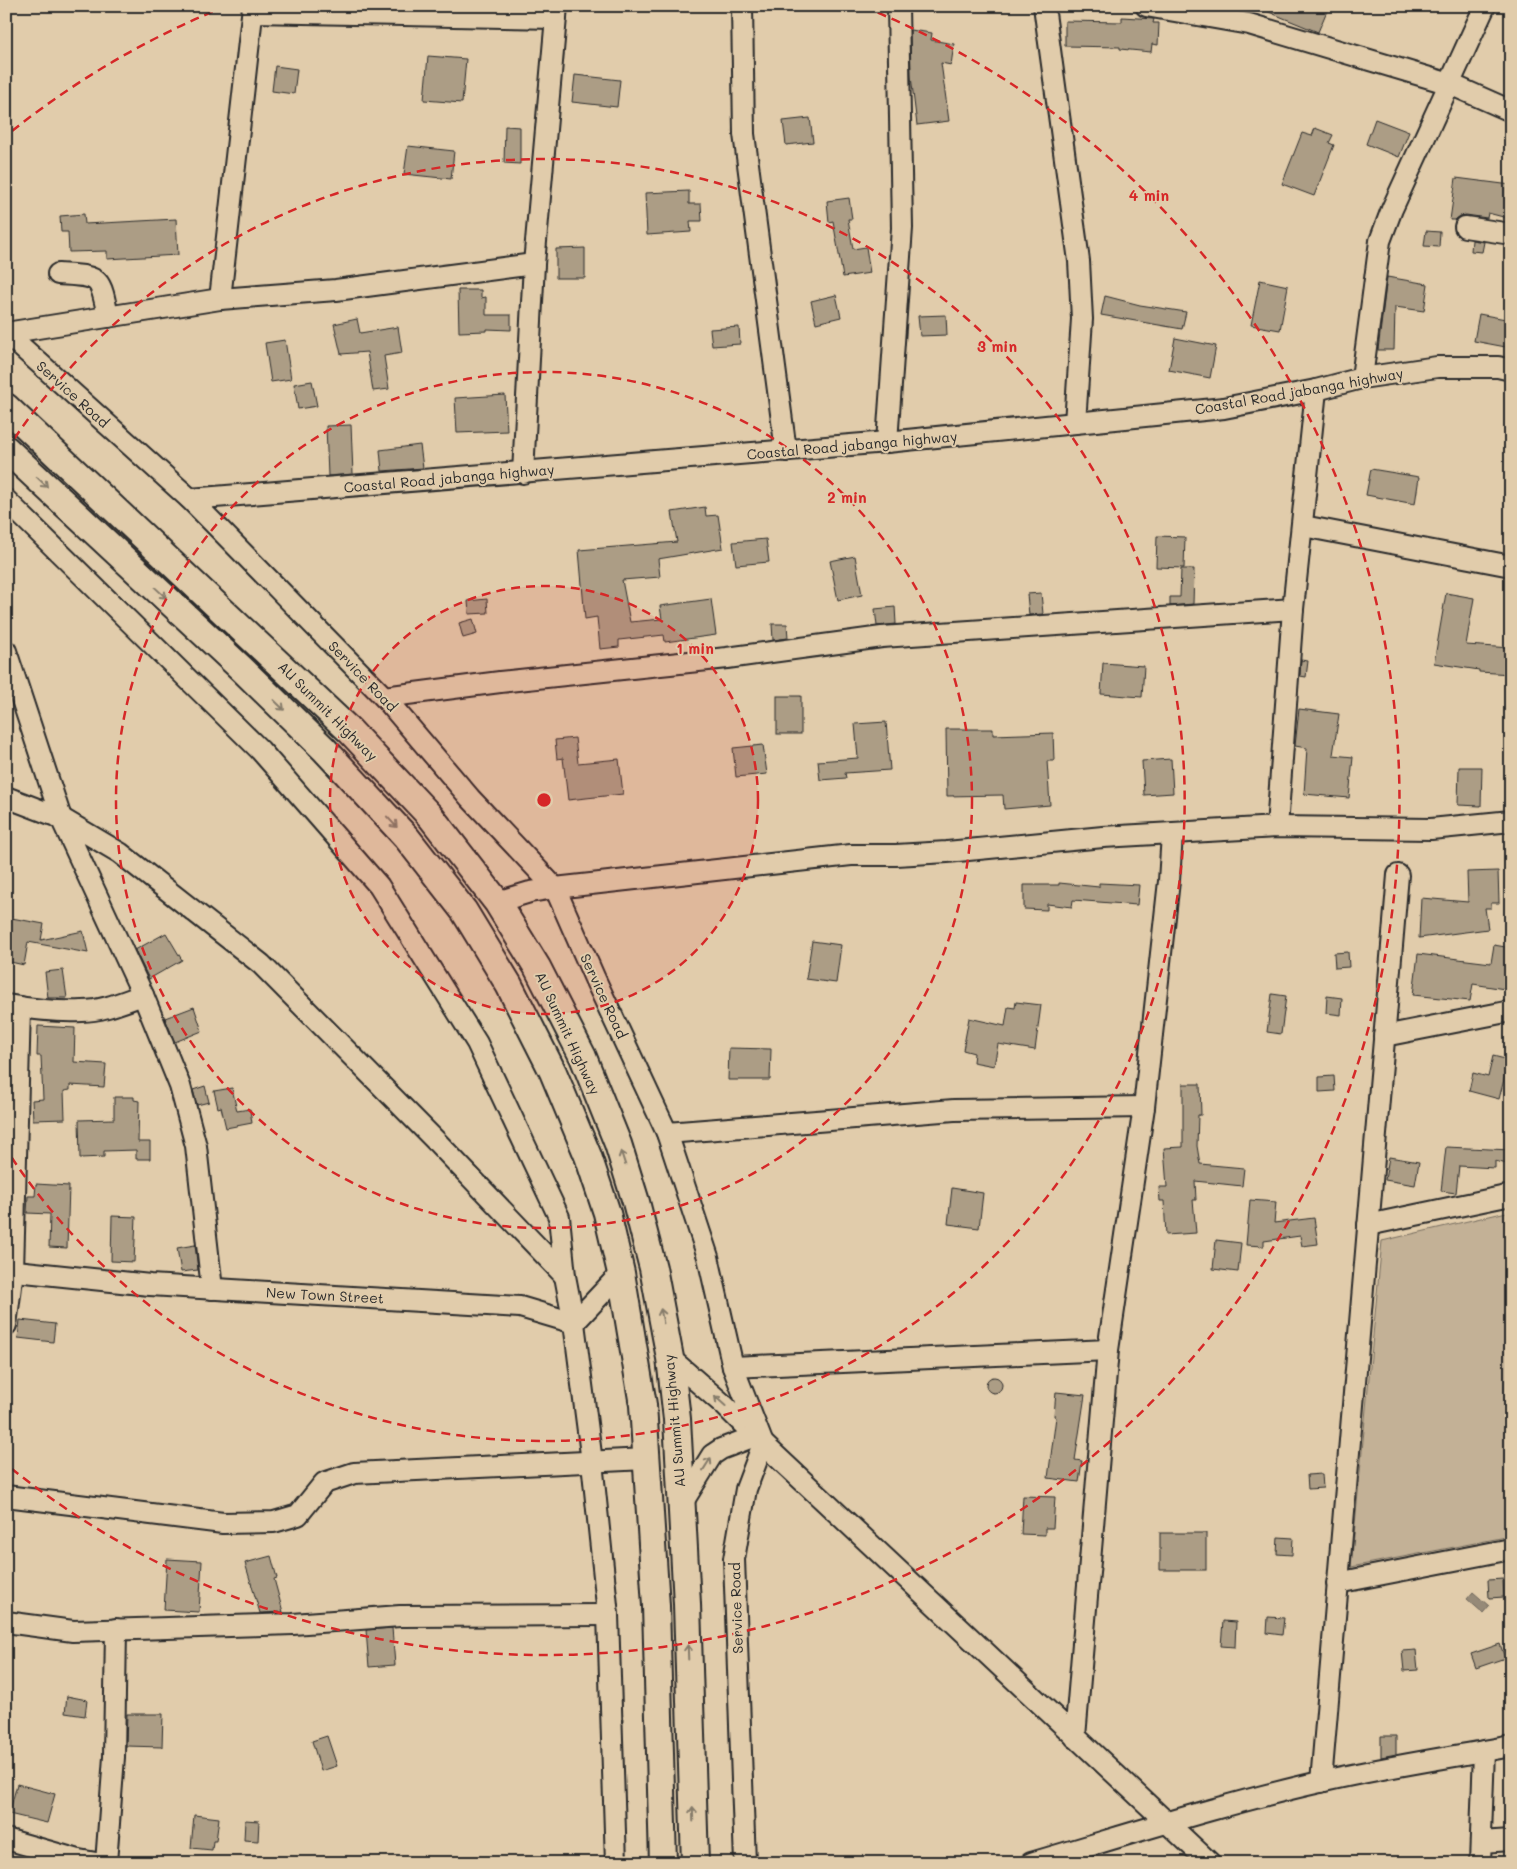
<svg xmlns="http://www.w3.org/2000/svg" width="1517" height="1869" font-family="Mali,sans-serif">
<rect width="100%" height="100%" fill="#e1ccab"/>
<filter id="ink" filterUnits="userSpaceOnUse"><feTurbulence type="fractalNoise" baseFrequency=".02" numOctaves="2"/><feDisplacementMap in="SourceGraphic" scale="10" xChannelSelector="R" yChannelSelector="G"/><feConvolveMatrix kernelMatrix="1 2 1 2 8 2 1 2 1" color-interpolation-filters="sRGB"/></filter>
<g filter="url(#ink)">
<!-- green -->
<path fill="#c3b196" stroke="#776e60" d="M 1511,1211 L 1511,1536 L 1351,1567 L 1382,1241 Z"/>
<!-- water -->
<path fill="#968a78" stroke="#6b6459" d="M 1473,1592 L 1489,1606 L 1483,1613 L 1467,1599 Z"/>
<!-- building -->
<g fill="#ac9d85" stroke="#2b2b2b">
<path d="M 1254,6 L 1329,6 L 1318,32 Z"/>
<path d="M 1122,17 L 1154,19 L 1153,23 L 1159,23 L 1158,45 L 1152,44 L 1151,52 L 1120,49 L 1120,47 L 1065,46 L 1065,21 L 1122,22 Z"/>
<path d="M 910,30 L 932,33 L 931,40 L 954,44 L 951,65 L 941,63 L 949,121 L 917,125 L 911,76 Z"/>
<path d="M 428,56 L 466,59 L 462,103 L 424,100 Z"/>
<path d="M 275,66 L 297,69 L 294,94 L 272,91 Z"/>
<path d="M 575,75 L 620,80 L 617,107 L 572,102 Z"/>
<path d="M 810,118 L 813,142 L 786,145 L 783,121 Z"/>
<path d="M 1375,119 L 1409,132 L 1399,157 L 1366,144 Z"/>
<path d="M 505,126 L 520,127 L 520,164 L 504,163 Z"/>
<path d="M 1315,128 L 1333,135 L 1329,143 L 1334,145 L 1314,196 L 1282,184 L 1302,133 L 1312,136 Z"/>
<path d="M 408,146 L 454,151 L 451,179 L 404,174 Z"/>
<path d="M 1456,178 L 1511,185 L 1511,219 L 1488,213 L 1487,218 L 1466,215 L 1460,216 L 1455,220 L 1450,220 Z"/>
<path d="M 689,191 L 689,204 L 701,204 L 702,221 L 690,221 L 691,232 L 647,235 L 645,193 Z"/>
<path d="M 849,198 L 852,219 L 848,219 L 853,249 L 866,247 L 870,273 L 843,277 L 833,221 L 829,222 L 827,201 Z"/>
<path d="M 84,214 L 85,224 L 176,219 L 178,255 L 107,259 L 107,251 L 69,252 L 68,232 L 61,232 L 60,216 Z"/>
<path d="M 1426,231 L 1440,232 L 1439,247 L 1424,246 Z"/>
<path d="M 1472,240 L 1484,242 L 1482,252 L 1471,251 Z"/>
<path d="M 585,248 L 585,278 L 556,278 L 556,249 Z"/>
<path d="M 1387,277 L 1428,284 L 1424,311 L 1395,307 L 1394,350 L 1378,350 Z"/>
<path d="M 1260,280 L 1288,286 L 1280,330 L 1251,325 Z"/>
<path d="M 458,290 L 481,290 L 481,298 L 486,297 L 486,315 L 511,315 L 511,330 L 487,329 L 487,331 L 459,332 Z"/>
<path d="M 836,295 L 841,317 L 816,323 L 811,301 Z"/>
<path d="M 1105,296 L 1140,305 L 1186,312 L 1182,329 L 1101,315 Z"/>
<path d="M 1479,314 L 1511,320 L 1511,348 L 1474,341 Z"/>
<path d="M 946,315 L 947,335 L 920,336 L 918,316 Z"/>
<path d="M 357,319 L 360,333 L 398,327 L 402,353 L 384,356 L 389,389 L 373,391 L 367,352 L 341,354 L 334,324 Z"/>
<path d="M 739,327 L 740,344 L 712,346 L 710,329 Z"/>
<path d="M 1175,338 L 1216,346 L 1210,378 L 1169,370 Z"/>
<path d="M 285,340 L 291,379 L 271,382 L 265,343 Z"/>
<path d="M 312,381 L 317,406 L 298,409 L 294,384 Z"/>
<path d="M 505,395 L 507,431 L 457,433 L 455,398 Z"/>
<path d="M 351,425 L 353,474 L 328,476 L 326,426 Z"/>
<path d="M 420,445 L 423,468 L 382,471 L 380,450 Z"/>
<path d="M 1371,469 L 1419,477 L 1415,504 L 1366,495 Z"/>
<path d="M 705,507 L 706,516 L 718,515 L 723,548 L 658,559 L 660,577 L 622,580 L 630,622 L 662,619 L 660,606 L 711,599 L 716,635 L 665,642 L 664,635 L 619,640 L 619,647 L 600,649 L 597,617 L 585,619 L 579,550 L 677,542 L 672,512 Z"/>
<path d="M 1157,536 L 1185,537 L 1184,568 L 1156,567 Z"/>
<path d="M 766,539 L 769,562 L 736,565 L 733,542 Z"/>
<path d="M 855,556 L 862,595 L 838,600 L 830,561 Z"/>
<path d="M 1181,569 L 1194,569 L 1193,604 L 1170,606 L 1170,597 L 1180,597 Z"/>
<path d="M 1041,593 L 1043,614 L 1029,615 L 1027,594 Z"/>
<path d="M 1446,593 L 1474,598 L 1466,645 L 1511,648 L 1511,674 L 1479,672 L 1479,670 L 1434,663 Z"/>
<path d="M 487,599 L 488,613 L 469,614 L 468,601 Z"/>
<path d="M 895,607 L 896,624 L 877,626 L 875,609 Z"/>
<path d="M 473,619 L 477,634 L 463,638 L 459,623 Z"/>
<path d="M 772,624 L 787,624 L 788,638 L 773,640 Z"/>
<path d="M 1301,660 L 1308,661 L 1306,677 L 1300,676 Z"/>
<path d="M 1103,663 L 1144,666 L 1142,697 L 1101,694 Z"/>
<rect x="777" y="696" width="24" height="38"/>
<path d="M 1299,709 L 1339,714 L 1333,755 L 1353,757 L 1349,798 L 1304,794 L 1307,748 L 1295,746 Z"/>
<path d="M 886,722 L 890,770 L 845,773 L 846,778 L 820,780 L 818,761 L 858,758 L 855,724 Z"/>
<path d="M 946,729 L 993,729 L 993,735 L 1053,733 L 1054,761 L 1047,761 L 1050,805 L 1004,809 L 1003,795 L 947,796 Z"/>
<path d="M 575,738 L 578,763 L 619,759 L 623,794 L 568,800 L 563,758 L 557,759 L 555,740 Z"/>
<path d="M 763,745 L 767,774 L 736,777 L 733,748 Z"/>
<path d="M 1171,759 L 1173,793 L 1144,795 L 1142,761 Z"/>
<path d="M 1459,767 L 1482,767 L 1481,806 L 1458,805 Z"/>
<path d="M 1498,871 L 1499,903 L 1491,903 L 1491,908 L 1485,908 L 1488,929 L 1419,938 L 1421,898 L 1468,902 L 1467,872 Z"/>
<path d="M 1059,883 L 1099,887 L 1099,883 L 1139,885 L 1137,905 L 1073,900 L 1072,907 L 1047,904 L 1047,910 L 1024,909 L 1024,885 L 1059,885 Z"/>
<path d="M 6,917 L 44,924 L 41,940 L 83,931 L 88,953 L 28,942 L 24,965 L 6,961 Z"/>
<path d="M 166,933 L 182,960 L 149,979 L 135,950 Z"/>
<path d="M 812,941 L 841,945 L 836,983 L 806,979 Z"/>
<path d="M 1494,945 L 1511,948 L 1511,990 L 1473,984 L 1470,1001 L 1413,995 L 1418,954 L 1491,963 Z"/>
<path d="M 1348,952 L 1349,967 L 1335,968 L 1334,953 Z"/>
<path d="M 63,970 L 67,998 L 48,998 L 45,972 Z"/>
<path d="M 1272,994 L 1286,996 L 1281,1034 L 1267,1032 Z"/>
<path d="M 1327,996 L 1342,998 L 1341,1015 L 1326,1013 Z"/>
<path d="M 1016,1002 L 1041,1005 L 1035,1050 L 998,1044 L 994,1066 L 973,1062 L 974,1053 L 963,1050 L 969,1018 L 1005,1026 L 1008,1007 L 1015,1008 Z"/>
<path d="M 194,1007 L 202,1031 L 175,1042 L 165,1018 Z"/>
<path d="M 38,1026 L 75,1028 L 74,1062 L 106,1064 L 104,1087 L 70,1085 L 70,1090 L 64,1091 L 65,1119 L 33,1120 L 32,1100 L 43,1099 L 41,1056 L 37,1056 Z"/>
<path d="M 729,1048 L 771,1049 L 770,1080 L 728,1080 Z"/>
<path d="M 1493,1056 L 1509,1060 L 1499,1099 L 1469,1091 L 1473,1073 L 1488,1077 Z"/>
<path d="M 1334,1076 L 1335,1091 L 1319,1092 L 1319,1077 Z"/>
<path d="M 1183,1084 L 1200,1084 L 1201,1115 L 1198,1115 L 1197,1146 L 1200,1164 L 1244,1168 L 1242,1186 L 1195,1181 L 1196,1200 L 1193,1200 L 1196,1233 L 1166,1235 L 1164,1201 L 1160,1201 L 1159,1187 L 1167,1187 L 1164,1148 L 1183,1147 Z"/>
<path d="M 205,1086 L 209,1102 L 197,1105 L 193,1090 Z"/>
<path d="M 232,1088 L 237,1111 L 250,1109 L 252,1123 L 226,1128 L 221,1107 L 218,1108 L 214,1091 Z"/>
<path d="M 114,1097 L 134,1097 L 134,1100 L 139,1101 L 138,1142 L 150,1142 L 150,1159 L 136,1159 L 136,1150 L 104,1151 L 104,1157 L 80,1158 L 79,1120 L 114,1119 Z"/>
<path d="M 1446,1147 L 1511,1150 L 1511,1165 L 1495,1161 L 1495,1168 L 1459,1166 L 1456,1193 L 1441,1191 Z"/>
<path d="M 1389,1157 L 1419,1162 L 1415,1185 L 1385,1180 Z"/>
<path d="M 36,1184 L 69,1186 L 67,1248 L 49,1247 L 50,1214 L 27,1213 L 28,1196 L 35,1196 Z"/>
<path d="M 952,1188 L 983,1193 L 979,1228 L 948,1224 Z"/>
<path d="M 1250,1200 L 1276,1202 L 1274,1223 L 1314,1218 L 1318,1244 L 1302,1246 L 1300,1236 L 1264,1241 L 1264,1246 L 1246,1245 Z"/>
<path d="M 112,1216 L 136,1217 L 134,1262 L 111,1261 Z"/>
<path d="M 1216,1240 L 1241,1243 L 1238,1272 L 1213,1269 Z"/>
<path d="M 195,1245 L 198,1270 L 181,1272 L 177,1248 Z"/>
<path d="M 20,1320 L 55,1324 L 53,1342 L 18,1338 Z"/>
<circle cx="994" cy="1385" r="8"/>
<path d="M 1056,1392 L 1085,1395 L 1075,1460 L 1082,1461 L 1079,1482 L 1048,1478 L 1056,1417 L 1054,1416 Z"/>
<path d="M 1322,1474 L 1323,1488 L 1308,1489 L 1307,1475 Z"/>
<path d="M 1023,1496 L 1055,1497 L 1053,1528 L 1045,1528 L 1045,1535 L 1021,1534 Z"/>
<rect x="1160" y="1533" width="46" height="37"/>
<path d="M 1278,1537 L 1293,1538 L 1292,1555 L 1277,1554 Z"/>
<path d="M 271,1556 L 277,1578 L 274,1579 L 283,1612 L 260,1613 L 245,1563 Z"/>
<path d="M 167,1559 L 202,1561 L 199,1612 L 164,1610 Z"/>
<path d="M 1503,1579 L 1504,1597 L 1489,1598 L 1488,1580 Z"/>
<path d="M 1268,1617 L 1284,1618 L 1282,1635 L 1267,1633 Z"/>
<path d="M 1223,1621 L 1236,1622 L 1235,1647 L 1221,1646 Z"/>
<path d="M 392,1628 L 395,1665 L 369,1667 L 366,1630 Z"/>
<path d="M 1500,1644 L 1505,1658 L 1476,1668 L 1471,1654 Z"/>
<path d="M 1416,1650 L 1418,1670 L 1404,1671 L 1402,1651 Z"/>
<path d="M 67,1696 L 87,1700 L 85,1716 L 65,1713 Z"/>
<path d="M 127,1714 L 163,1714 L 162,1747 L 126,1746 Z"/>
<path d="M 327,1736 L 337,1766 L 321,1771 L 312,1741 Z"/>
<path d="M 1381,1736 L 1396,1736 L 1396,1754 L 1381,1757 Z"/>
<path d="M 17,1784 L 55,1794 L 47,1823 L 9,1814 Z"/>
<path d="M 194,1815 L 219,1818 L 216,1841 L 213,1841 L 212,1850 L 191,1848 Z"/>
<path d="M 245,1820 L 259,1821 L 258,1841 L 244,1840 Z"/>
</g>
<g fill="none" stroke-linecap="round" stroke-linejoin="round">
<defs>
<g id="minor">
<path d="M 742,6 L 744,134 L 786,451"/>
<path d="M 1044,6 L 1079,261 L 1082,319 L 1075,423"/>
<path d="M 1146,6 L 1249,24 L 1450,84 L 1511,111"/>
<path d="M 253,12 L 556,18"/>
<path d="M 1465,227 L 1511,234"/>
<path d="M 58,274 C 100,277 100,274 108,317"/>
<path d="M 220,299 L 253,6"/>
<path d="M 6,333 L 190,499 L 384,697 L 470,798 L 555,888 L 595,979 L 667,1133 L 708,1257 L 733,1367 L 763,1444 L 746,1489 L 734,1559 L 745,1863"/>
<path d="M 6,333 L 220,299 L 336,290 L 534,264"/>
<path d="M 1362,378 L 1380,241 L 1392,209 L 1485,6"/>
<path d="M 887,442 L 902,228 L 898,6"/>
<path d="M 523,473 L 534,264 L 557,6"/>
<path d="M 190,499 L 887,442 L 1224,408 L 1316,390 L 1362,378 L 1437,367 L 1498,367 L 1511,370"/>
<path d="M 6,500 L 260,750 L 379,886 L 477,1043 L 559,1217 L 565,1276 L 574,1323 L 592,1462 L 608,1615 L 616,1863"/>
<path d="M 1303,526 L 1511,566"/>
<path d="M 6,651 L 61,818 L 143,995 L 180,1086 L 196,1146 L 212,1289"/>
<path d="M 384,697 L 500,682 L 727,658 L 882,637 L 1293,609"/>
<path d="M 6,797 L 61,818 L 120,853 L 261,964 L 436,1141 L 565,1276"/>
<path d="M 1277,827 L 1293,609 L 1316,390"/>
<path d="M 497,902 L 530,892 L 555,888 L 851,855 L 896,855 L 947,852 L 1103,837 L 1277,827 L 1431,829 L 1511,821"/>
<path d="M 7,1005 C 30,1009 59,1012 82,1011 C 102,1011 123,1002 143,995"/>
<path d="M 1384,1036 L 1511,1011"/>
<path d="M 667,1133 L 954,1110 L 1144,1107"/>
<path d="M 1368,1225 L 1511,1195"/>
<path d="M 6,1270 L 150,1285 L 520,1307 L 574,1323 L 621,1273"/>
<path d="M 6,1325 L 13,1271 L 20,1007"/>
<path d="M 670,1358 L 724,1405 L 755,1436 L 1210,1863"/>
<path d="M 733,1367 L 1108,1350"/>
<path d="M 6,1496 L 223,1523 L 274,1522 L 298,1515 L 324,1483 L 354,1473 L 646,1459"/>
<path d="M 681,1505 L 712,1455 L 721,1449 L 755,1436"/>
<path d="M 1337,1583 L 1511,1549"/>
<path d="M 6,1622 L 73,1631 L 293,1624 L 400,1616 L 608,1615"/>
<path d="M 1075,1737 L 1108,1350 L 1144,1107 L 1169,881 L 1172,834"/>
<path d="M 1321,1782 L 1398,875"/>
<path d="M 6,1839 L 79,1860 L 96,1863"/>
<path d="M 1481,1842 L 1511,1840"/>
<path d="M 106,1863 L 114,1757 L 116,1629"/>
<path d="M 1031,1863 C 1127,1835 1223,1804 1320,1782 C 1383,1767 1447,1758 1511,1746"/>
<path d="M 1480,1863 L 1484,1751"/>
</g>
<g id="major">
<path d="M 6,407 L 350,731 L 431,817 L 497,902 L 537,967 L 583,1057 L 618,1144 L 636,1202 L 653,1268 L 670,1358 L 677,1419 L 687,1604 L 695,1863"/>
<path d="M 6,449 L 242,669 L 324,749 L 407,838 L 464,911 L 509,985 L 553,1072 L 588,1156 L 607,1213 L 621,1273 L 643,1405 L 656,1606 L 663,1863"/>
</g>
</defs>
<!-- minor casing -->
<use href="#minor" stroke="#2b2b2b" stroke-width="24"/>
<!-- major casing -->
<use href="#major" stroke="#2b2b2b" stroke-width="30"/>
<!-- minor -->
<use href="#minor" stroke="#e1ccab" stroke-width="20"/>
<!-- major -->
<use href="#major" stroke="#e1ccab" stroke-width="26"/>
</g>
<!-- one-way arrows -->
<defs><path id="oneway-shaft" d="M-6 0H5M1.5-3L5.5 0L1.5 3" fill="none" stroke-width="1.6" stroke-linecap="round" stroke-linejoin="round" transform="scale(1.25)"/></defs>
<g stroke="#867c6b">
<use href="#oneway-shaft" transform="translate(42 482) rotate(43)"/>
<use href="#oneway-shaft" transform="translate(161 593) rotate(43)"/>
<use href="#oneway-shaft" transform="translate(279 705) rotate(44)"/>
<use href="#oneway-shaft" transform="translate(392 822) rotate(47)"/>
<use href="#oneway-shaft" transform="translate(623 1158) rotate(-108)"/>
<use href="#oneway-shaft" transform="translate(662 1316) rotate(-101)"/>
<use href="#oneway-shaft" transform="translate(720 1401) rotate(-138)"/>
<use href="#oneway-shaft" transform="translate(707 1464) rotate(-58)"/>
<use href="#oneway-shaft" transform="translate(688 1652) rotate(-92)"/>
<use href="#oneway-shaft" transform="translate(693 1814) rotate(-92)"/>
</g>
</g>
<!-- distance rings -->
<circle cx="544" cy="800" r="214" fill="#d62828" fill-opacity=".12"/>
<g fill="none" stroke="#d62828" stroke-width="2.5" stroke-dasharray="9 6">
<circle cx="544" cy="800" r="214"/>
<circle cx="544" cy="800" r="428"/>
<path d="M6 451A641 641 0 1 1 6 1149"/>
<path d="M12 131A855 855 0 0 1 224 7M864 7A855 855 0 1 1 12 1469"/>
</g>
<g text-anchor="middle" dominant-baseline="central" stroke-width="4" stroke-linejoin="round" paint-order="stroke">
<!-- street labels -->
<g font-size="14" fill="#2b2b2b" stroke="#e1ccab">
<text transform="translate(1299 391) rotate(-10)">Coastal Road jabanga highway</text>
<text transform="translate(73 394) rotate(42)">Service Road</text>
<text transform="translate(852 445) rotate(-5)">Coastal Road jabanga highway</text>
<text transform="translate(449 478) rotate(-5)">Coastal Road jabanga highway</text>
<text transform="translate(363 676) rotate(46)">Service Road</text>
<text transform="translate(328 711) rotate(45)">AU Summit Highway</text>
<text transform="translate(604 996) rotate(65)">Service Road</text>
<text transform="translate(568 1033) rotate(65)">AU Summit Highway</text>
<text transform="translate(325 1295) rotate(3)">New Town Street</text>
<text transform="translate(674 1421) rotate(-95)">AU Summit Highway</text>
<text transform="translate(736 1608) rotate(-92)">Service Road</text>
</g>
</g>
<circle cx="544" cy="800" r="8" fill="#d62828" stroke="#e1ccab" stroke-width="2.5"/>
<g font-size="15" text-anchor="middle" font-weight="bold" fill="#d62828" stroke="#e1ccab" stroke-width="4" stroke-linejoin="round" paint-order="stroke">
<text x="1149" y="201">4 min</text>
<text x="997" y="352">3 min</text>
<text x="847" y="503">2 min</text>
<text x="695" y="654">1 min</text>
</g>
<!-- margin -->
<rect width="1517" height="1869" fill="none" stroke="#e1ccab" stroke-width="25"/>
<rect x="12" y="12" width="1492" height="1844" fill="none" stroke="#2b2b2b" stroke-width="2" filter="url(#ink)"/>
</svg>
